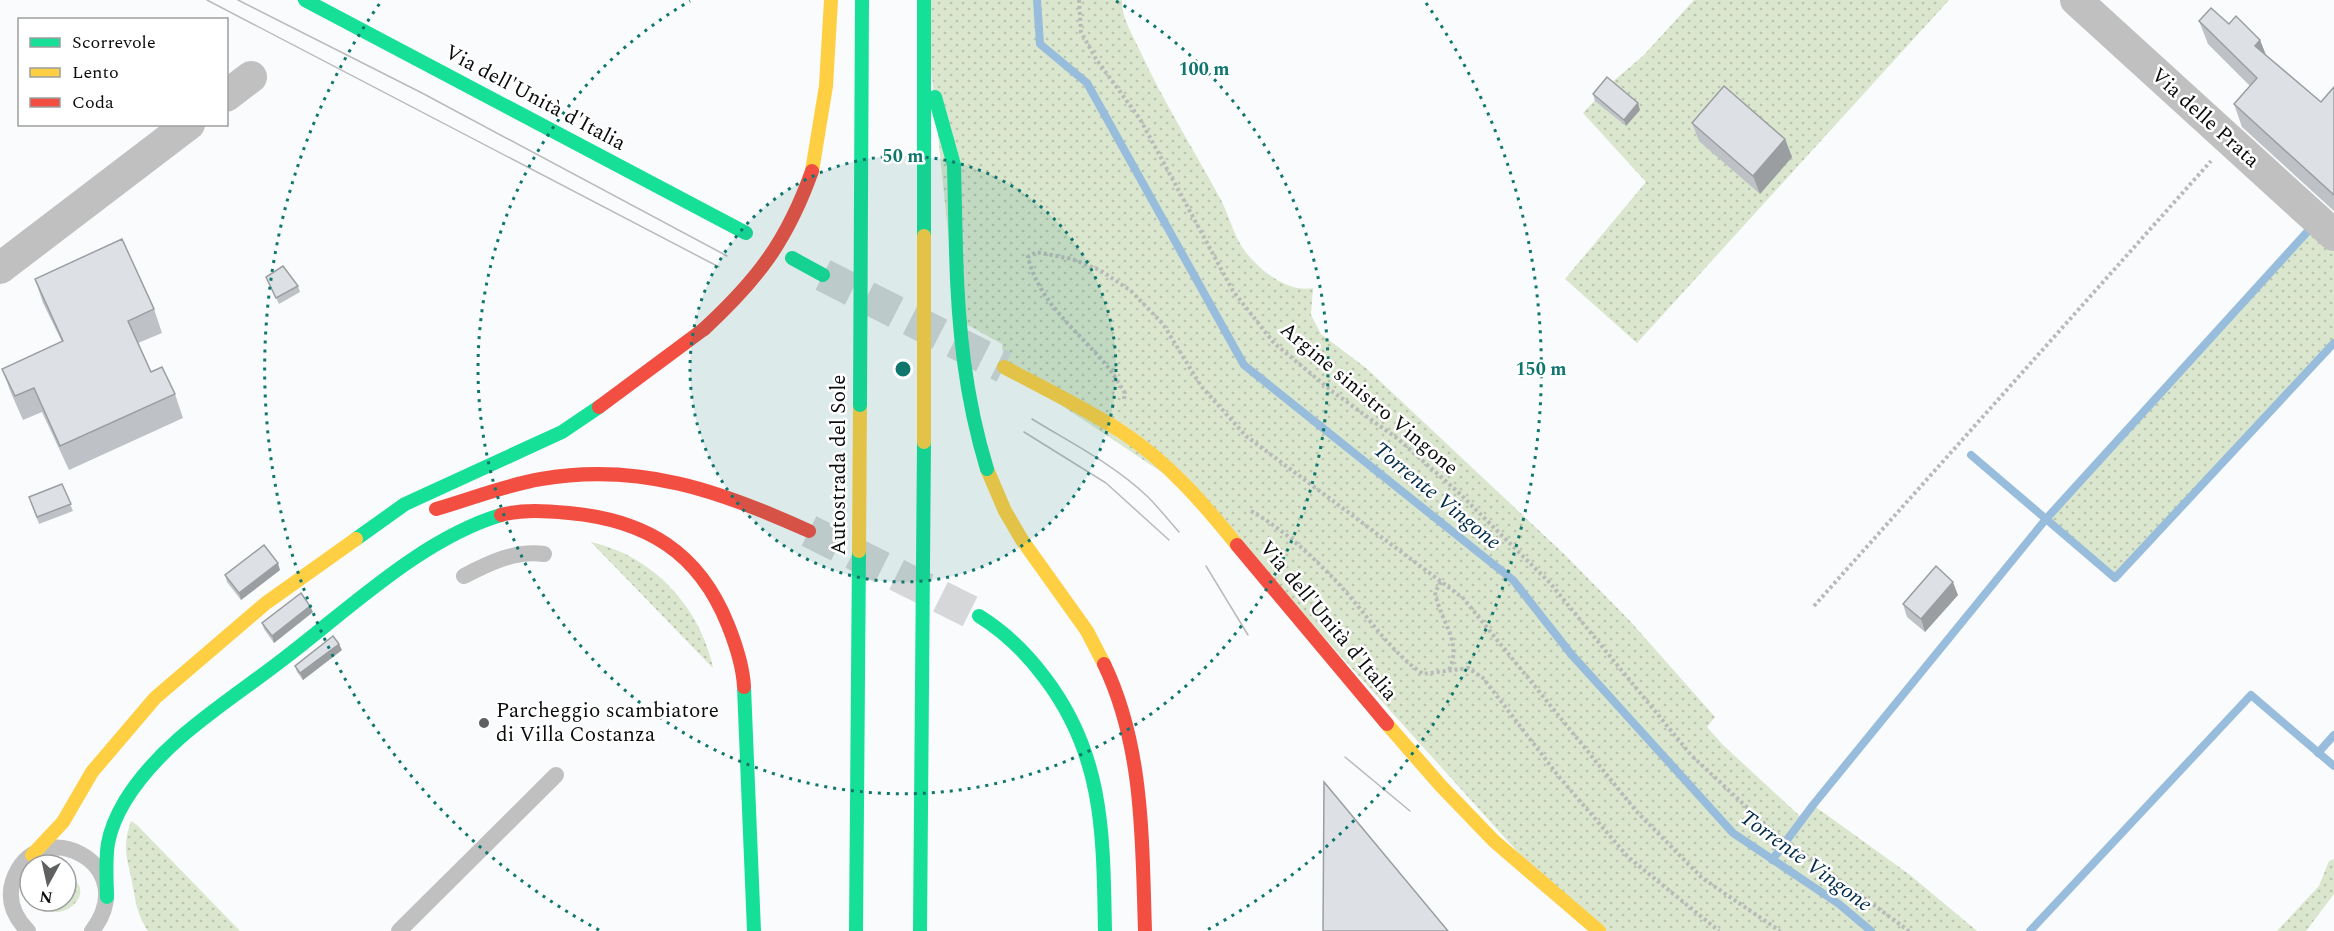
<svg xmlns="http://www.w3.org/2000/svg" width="2334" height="931" font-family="Spectral,serif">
<defs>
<pattern id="grass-dots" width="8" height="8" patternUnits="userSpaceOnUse" patternTransform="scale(1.5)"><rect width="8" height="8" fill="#dae6cd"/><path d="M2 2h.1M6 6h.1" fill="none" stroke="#bac4af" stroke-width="1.8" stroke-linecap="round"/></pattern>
</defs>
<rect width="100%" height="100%" fill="#f9fbfc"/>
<!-- grass -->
<g fill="url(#grass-dots)">
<path d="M 924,0 L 1122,0 C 1121,17 1133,36 1140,51 C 1164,103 1194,150 1221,200 C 1229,216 1234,236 1244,250 C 1259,270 1287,293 1313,288 L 1311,315 L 1321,334 L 1366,368 L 1563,553 L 1630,621 L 1715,717 L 1707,727 L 1723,745 L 1802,818 L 1813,805 L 1910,875 L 1977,931 L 1599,931 L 1560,899 L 1196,495 L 1004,367 L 1002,344 L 957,319 Z"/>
<path d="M 1694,0 L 1949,0 L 1637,343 L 1565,279 L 1646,182 L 1583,113 L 1610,84 L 1643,56 Z"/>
<path d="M 2308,231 L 2334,235 L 2334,343 L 2115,578 L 2046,519 Z"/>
<path d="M 591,542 C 653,556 700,607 713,668 Z"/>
<path d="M 131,821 L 137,825 L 240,931 L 148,931 C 136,912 136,902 132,882 C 127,857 122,847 131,821 Z"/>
<path d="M 2334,859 L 2334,894 L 2306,931 L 2277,931 L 2319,886 L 2329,861 Z"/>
<path d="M 66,875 C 105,892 54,931 39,901 L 66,901 Z"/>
</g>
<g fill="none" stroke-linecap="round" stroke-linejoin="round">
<!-- stream -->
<g stroke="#97bcdc" stroke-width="8">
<path d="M 1037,0 L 1040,44 L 1087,83 L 1244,365 L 1513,580 L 1571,654 L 1733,833 L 1839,904 L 1871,931"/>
<path d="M 1971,455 L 2115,578 L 2334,343"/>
<path d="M 2318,753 L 2334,735"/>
<path d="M 1772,860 L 1813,805 L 2046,519 L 2308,231"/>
<path d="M 2030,931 L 2251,695 L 2334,766"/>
</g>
<!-- secondary-tunnel -->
<path stroke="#d5d7d8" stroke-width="33" stroke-dasharray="33 16" stroke-linecap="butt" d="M 823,275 L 1004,367"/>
<!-- highway-tunnel -->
<path stroke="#d5d7d8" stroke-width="33" stroke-dasharray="33 16" stroke-linecap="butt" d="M 809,531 L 979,616"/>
<!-- path -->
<g stroke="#b8baba" stroke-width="4" stroke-dasharray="3 3" stroke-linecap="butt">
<path d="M 1079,0 L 1081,32 L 1096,59 L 1140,119 L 1233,291 L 1274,343 L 1333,392 L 1398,439 L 1458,492 L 1550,583 L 1691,755 L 1769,828 L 1909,931"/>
<path d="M 1124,399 L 1125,393 C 1119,384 1114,374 1107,366 C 1078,331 1039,303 1028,257 L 1036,252 L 1072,259 L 1100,270 L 1131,291 L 1163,324 L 1201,386 L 1246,436 L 1463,598 L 1637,812 L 1702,878 L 1780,931"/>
<path d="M 1251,511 C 1283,529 1312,556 1337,582 C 1366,613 1388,650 1423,674 L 1468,668 L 1483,678 L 1560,778 L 1628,857 L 1719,931"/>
<path d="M 1441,582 L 1435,592 C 1440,622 1464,642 1448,672"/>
<path d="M 1814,606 L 2211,161"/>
</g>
<!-- lane -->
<g stroke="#bfc0bf" stroke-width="16">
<path d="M 464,576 C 489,563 515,550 544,554"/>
<path d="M 28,931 C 14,917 7,900 13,881 C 37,811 144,863 92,931"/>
<path d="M 399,931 L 556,775"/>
</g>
<!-- street -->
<g stroke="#bfc0bf" stroke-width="32">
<path d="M 2076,0 L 2334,235"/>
<path d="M 226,96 L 251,77"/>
<path d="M 0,268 L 189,124"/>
</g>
<!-- fast -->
<g stroke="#16e098" stroke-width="14">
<path d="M 305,0 L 746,233"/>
<path d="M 924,0 L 924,236"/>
<path d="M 935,97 L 954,165 L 956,252"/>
<path d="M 861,198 L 862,0"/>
<path d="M 792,258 L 823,275"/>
<path d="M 356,539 L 405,504 L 562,432 L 599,407"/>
<path d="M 979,616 C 1005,632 1027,654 1045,678 C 1105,757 1103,837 1105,931"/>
<path d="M 744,687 L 754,931"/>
<path d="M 107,897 C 106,856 103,838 125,801 C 163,739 230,701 286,657 C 350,608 423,538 501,515"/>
<path d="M 856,931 L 859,551"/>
<path d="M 920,931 L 924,442"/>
</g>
<!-- slow -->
<g stroke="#ffcf43" stroke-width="14">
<path d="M 812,171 L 826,86 L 831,0"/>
<path d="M 1004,367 C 1043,388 1085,408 1122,432 C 1168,462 1203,503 1237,545"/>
<path d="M 987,469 L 1005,511 L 1022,540 L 1087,631 L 1104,664"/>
<path d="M 859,551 L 860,405"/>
<path d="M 1387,724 L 1441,786 L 1494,841 L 1599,931"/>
<path d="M 32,855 L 63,822 L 92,772 L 155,698 L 266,603 L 356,539"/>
</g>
<!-- jam -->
<g stroke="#f24e42" stroke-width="14">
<path d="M 599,407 L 704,329"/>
<path d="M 436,509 C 471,499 505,485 541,479 C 639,462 721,491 809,531"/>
<path d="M 501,515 C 523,509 547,511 569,513 C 646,520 699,552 728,625 C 736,645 743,666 744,687"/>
<path d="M 1237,545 L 1387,724"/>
<path d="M 1104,664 C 1144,747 1142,842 1145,931"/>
</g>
<!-- tram -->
<g stroke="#b9babb" stroke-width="1.5">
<path d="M 207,0 L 719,267"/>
<path d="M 238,0 L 422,93 L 727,256"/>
<path d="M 1032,419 C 1071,443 1115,465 1148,497 C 1159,508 1169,521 1179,532"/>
<path d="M 1024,432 L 1106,483 L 1169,540"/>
<path d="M 1206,566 L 1248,635"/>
<path d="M 1345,757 L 1410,811"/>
</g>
<!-- fast-bridge -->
<g stroke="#16e098" stroke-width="14">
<path d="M 956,252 C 958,327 965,397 987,469"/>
<path d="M 860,405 L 861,198"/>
</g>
<!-- slow-bridge -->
<path stroke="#ffcf43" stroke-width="14" d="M 924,236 L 924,442"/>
<!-- jam-bridge -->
<path stroke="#f24e42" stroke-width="14" d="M 704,329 C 758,279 787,241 812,171"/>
</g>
<!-- wall -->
<g fill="#bec2c6">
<path d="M 2199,21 L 2229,24 L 2260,40 L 2266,55 L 2321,102 L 2334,87 L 2334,211 L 2242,127 L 2234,104 L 2250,86 L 2208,44 Z"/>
<path d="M 1593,94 L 1640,110 L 1626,126 L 1595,101 Z"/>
<path d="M 1692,123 L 1785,139 L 1792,157 L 1760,194 L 1699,141 Z"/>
<path d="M 266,277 L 298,286 L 300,292 L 279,304 Z"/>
<path d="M 35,279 L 154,309 L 162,333 L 138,343 L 151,372 L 175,394 L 183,418 L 69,470 L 42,412 L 23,420 L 11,393 L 2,369 L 62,342 L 43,303 Z"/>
<path d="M 62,484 L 73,511 L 39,524 L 29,497 Z"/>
<path d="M 280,570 L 241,600 L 227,582 L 225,575 Z"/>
<path d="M 1958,595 L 1925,632 L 1907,617 L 1903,604 Z"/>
<path d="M 313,612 L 274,643 L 264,629 L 262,623 Z"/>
<path d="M 342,650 L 303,680 L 297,672 L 295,666 Z"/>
</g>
<!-- shaded-wall -->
<g fill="#9b9ea1">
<path d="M 2260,40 L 2269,63 L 2255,46 Z"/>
<path d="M 1638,103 L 1640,110 L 1626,126 L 1624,120 Z"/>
<path d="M 1785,139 L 1792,157 L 1760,194 L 1753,176 Z"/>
<path d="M 278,563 L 280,570 L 241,600 L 239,593 Z"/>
<path d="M 1953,582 L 1958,595 L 1925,632 L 1921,619 Z"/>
<path d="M 310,606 L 313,612 L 274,643 L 272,636 Z"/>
<path d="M 339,644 L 342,650 L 303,680 L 300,673 Z"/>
</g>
<!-- building -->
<g fill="#dde1e6" stroke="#9b9ea1" stroke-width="1.5">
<path d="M 2211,8 L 2229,24 L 2236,16 L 2260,40 L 2255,46 L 2321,102 L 2334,87 L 2334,195 L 2234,104 L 2257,78 L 2199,21 Z"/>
<path d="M 1607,77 L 1638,103 L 1624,120 L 1593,94 Z"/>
<path d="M 1724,86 L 1785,139 L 1753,176 L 1692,123 Z"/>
<path d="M 122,239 L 154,309 L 128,321 L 151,372 L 162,367 L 175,394 L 60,446 L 34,388 L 15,396 L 2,369 L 63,341 L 35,279 Z"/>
<path d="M 283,266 L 298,286 L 276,298 L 266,277 Z"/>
<path d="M 62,484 L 71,504 L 37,517 L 29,497 Z"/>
<path d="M 264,545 L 278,563 L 239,593 L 225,575 Z"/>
<path d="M 1936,566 L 1953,582 L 1921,619 L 1903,604 Z"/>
<path d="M 301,593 L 310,606 L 272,636 L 262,623 Z"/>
<path d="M 333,636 L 339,644 L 300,673 L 295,666 Z"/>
<path d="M 1324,782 L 1448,931 L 1323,931 Z"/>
</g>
<!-- distance rings -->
<circle cx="903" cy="369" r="213" fill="#0f766e" fill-opacity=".12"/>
<g fill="none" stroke="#0f766e" stroke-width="3" stroke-dasharray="3 6">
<circle cx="903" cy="369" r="213"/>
<path d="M1116 1A425 425 0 1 1 690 1"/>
<path d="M599 930A638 638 0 0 1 380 3M1426 3A638 638 0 0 1 1207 930"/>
</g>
<!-- markers -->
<circle fill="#5e6061" stroke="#fff" stroke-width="2" cx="484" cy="723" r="6"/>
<g text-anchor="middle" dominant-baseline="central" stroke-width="5" stroke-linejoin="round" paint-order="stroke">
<!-- street labels -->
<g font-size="21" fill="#0b0c0d" stroke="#fff">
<text transform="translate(535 98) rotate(28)">Via dell'Unità d'Italia</text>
<text transform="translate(2205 118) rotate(42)">Via delle Prata</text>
<text transform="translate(1369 399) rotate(40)">Argine sinistro Vingone</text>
<text transform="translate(839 465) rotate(-90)">Autostrada del Sole</text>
<text transform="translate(1328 621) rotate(50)">Via dell'Unità d'Italia</text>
</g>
<!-- poi labels -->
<g font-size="21" fill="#0b0c0d" stroke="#fff" text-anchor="start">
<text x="496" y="711">Parcheggio scambiatore<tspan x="496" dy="24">di Villa Costanza</tspan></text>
</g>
<!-- water labels -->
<g font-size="22" font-style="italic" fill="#012b4a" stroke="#fff">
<text transform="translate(1437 496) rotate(39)">Torrente Vingone</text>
<text transform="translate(1806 861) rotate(36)">Torrente Vingone</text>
</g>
</g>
<circle cx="903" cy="369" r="9" fill="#0f766e" stroke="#fff" stroke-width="3"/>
<g font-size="18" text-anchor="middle" font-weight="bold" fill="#0f766e" stroke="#fff" stroke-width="5" stroke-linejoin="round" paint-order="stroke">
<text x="1204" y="75">100 m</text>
<text x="903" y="162">50 m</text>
<text x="1541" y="375">150 m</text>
</g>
<!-- legend -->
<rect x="18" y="18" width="210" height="108" fill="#ffffff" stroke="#9d9e9e" stroke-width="1.5"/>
<rect x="30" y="38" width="30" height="9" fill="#16e098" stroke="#9d9e9e" stroke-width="1.5"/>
<text x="72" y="48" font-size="18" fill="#0b0c0d">Scorrevole</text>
<rect x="30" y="68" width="30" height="9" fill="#ffcf43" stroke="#9d9e9e" stroke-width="1.5"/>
<text x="72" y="78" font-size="18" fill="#0b0c0d">Lento</text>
<rect x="30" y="98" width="30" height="9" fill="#f24e42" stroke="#9d9e9e" stroke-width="1.5"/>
<text x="72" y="108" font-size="18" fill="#0b0c0d">Coda</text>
<!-- north arrow -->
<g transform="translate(48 883) rotate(188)"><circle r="28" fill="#ffffff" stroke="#9d9e9e" stroke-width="1.5"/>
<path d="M0-4.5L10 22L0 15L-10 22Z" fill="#5e6061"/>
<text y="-9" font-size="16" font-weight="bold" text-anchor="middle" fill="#0b0c0d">N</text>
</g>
</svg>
